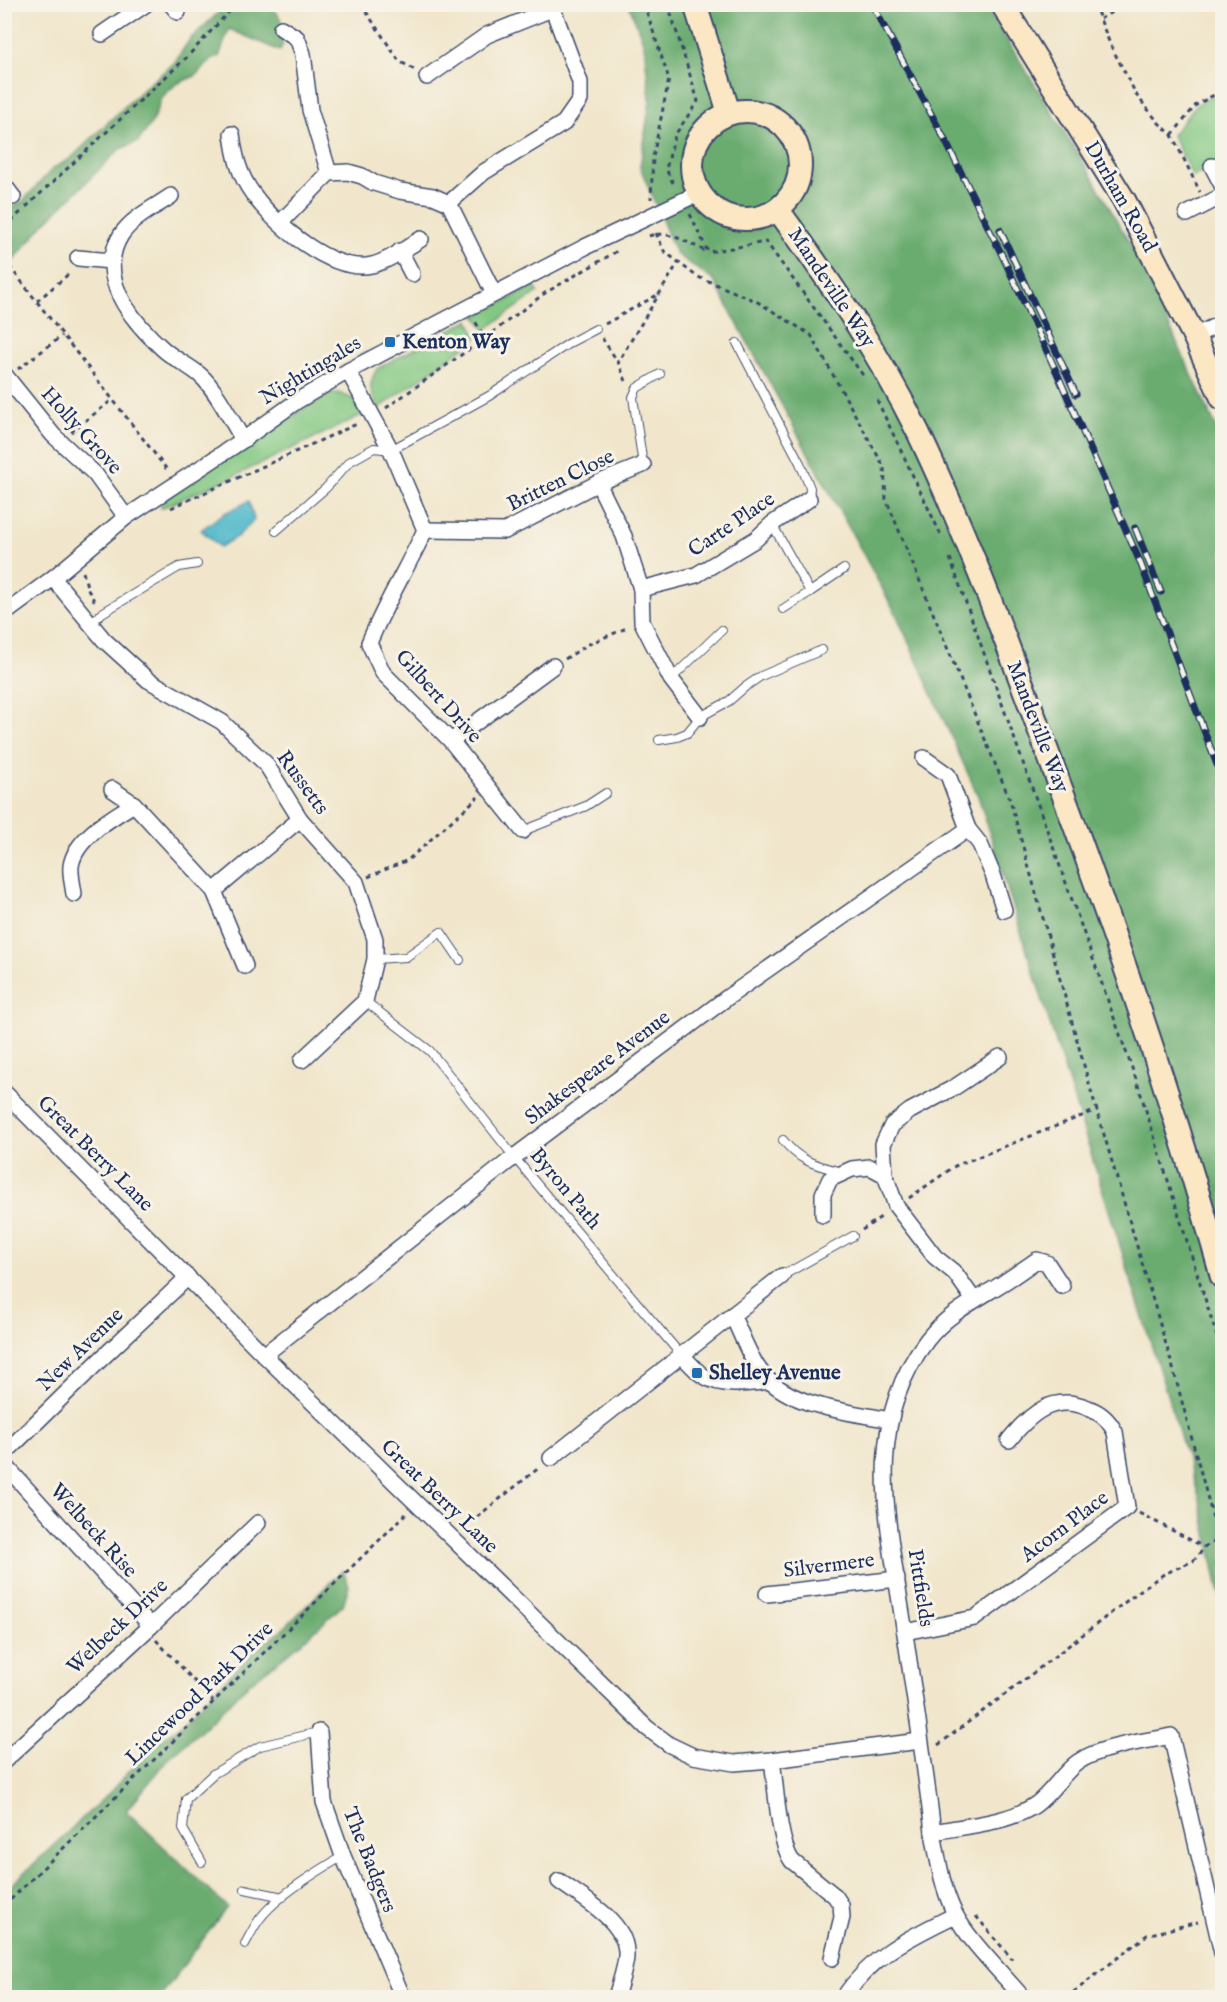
<svg xmlns="http://www.w3.org/2000/svg" width="1227" height="2002" font-family="'IM FELL English',serif">
<rect width="100%" height="100%" fill="#f7f3e8"/>
<filter id="ink" filterUnits="userSpaceOnUse"><feTurbulence type="fractalNoise" baseFrequency=".0167" numOctaves="2"/><feDisplacementMap in="SourceGraphic" scale="12" xChannelSelector="R" yChannelSelector="G"/><feConvolveMatrix kernelMatrix="1 2 1 2 8 2 1 2 1" color-interpolation-filters="sRGB"/></filter>
<filter id="wash" filterUnits="userSpaceOnUse"><feTurbulence type="fractalNoise" baseFrequency=".008" numOctaves="4" result="noise"/><feDisplacementMap in="SourceGraphic" scale="24" xChannelSelector="R" yChannelSelector="G"/><feGaussianBlur stdDeviation="1.35" result="paint"/><feColorMatrix in="noise" values="0 0 0 0 0 0 0 0 0 0 0 0 0 0 0 0 0 1.4 0 .05"/><feComposite in="paint" operator="in"/></filter>
<g filter="url(#wash)">
<rect width="100%" height="100%" fill="#f1e6cb"/>
<!-- green -->
<g fill="#83c882" stroke="#4f7c70" stroke-width="1.5">
<path d="M 1221,91 L 1222,94 L 1222,160 L 1193,177 L 1172,135 L 1196,105 Z"/>
<path d="M 534,286 L 538,292 L 485,330 L 476,316 Z"/>
<path d="M 469,320 L 477,338 L 378,409 C 370,391 367,384 378,368 Z"/>
<path d="M 338,393 L 354,399 L 362,415 L 239,474 L 161,508 L 161,501 L 182,483 L 328,394 Z"/>
</g>
<!-- forest -->
<g fill="#6aac70" stroke="#426e67" stroke-width="1.5">
<path d="M 227,5 L 272,5 C 283,22 289,31 280,51 L 229,29 L 219,57 L 211,60 L 195,76 L 176,84 L 161,98 L 153,121 L 138,142 L 120,149 L 43,225 L 5,271 L 5,210 L 22,202 L 53,168 L 70,159 L 143,89 L 174,63 L 190,39 Z"/>
<path d="M 629,5 L 985,5 L 1087,168 L 1136,254 L 1222,440 L 1222,1604 L 1199,1496 L 978,796 L 896,614 L 714,281 L 676,254 L 640,167 L 650,100 L 644,44 Z"/>
<path d="M 343,1570 L 349,1586 L 343,1605 L 300,1644 L 250,1683 L 199,1732 L 170,1757 L 126,1811 L 227,1907 L 160,1997 L 5,1997 L 5,1891 L 108,1794 L 155,1744 L 182,1724 L 254,1651 L 281,1631 Z"/>
</g>
<!-- water -->
<path fill="#4cb7c9" stroke="#347394" stroke-width="1.5" d="M 249,501 L 254,520 L 238,536 L 220,547 L 201,530 L 223,514 Z"/>
</g>
<g filter="url(#ink)">
<g fill="none" stroke-linecap="round" stroke-linejoin="round">
<defs>
<g id="lane">
<path d="M 737,343 L 800,463 L 810,488 L 809,499"/>
<path d="M 643,465 L 633,397 L 637,388 L 660,374"/>
<path d="M 772,524 L 810,592 L 783,609"/>
<path d="M 276,531 L 326,488 L 349,462 L 374,448 L 391,450 L 489,396 L 571,342 L 596,329"/>
<path d="M 810,592 L 844,569"/>
<path d="M 91,623 L 102,613 L 179,567 L 197,564"/>
<path d="M 671,679 L 722,630"/>
<path d="M 659,740 L 677,737 L 687,733 L 700,717 L 729,701 L 745,687 L 761,676 L 822,650"/>
<path d="M 523,831 L 586,806 L 606,793"/>
<path d="M 375,959 L 406,957 L 441,932 L 460,960"/>
<path d="M 365,1001 L 430,1051 L 514,1157 L 681,1355"/>
<path d="M 783,1140 C 800,1162 816,1165 842,1172"/>
<path d="M 782,1276 L 853,1236"/>
<path d="M 202,1862 L 183,1829 L 186,1799 L 213,1774 L 260,1746 L 319,1732"/>
<path d="M 245,1889 L 283,1897"/>
<path d="M 245,1944 C 250,1935 255,1924 262,1916 C 280,1894 318,1871 343,1856"/>
</g>
<g id="street">
<path d="M 171,4 L 178,12"/>
<path d="M 281,28 L 297,38 L 303,54 L 310,110 L 329,173"/>
<path d="M 102,34 L 146,4"/>
<path d="M 427,77 L 487,35 L 552,9"/>
<path d="M 232,134 C 235,157 239,175 253,194 C 274,224 332,274 372,265 C 389,261 406,248 421,239"/>
<path d="M 1212,166 L 1222,185"/>
<path d="M 4,185 L 13,197"/>
<path d="M 171,196 C 155,207 132,218 121,235 C 95,277 132,321 163,349 C 174,359 188,365 200,375 C 215,388 232,421 243,440"/>
<path d="M 449,203 L 484,172 L 564,123 L 580,100 L 580,82 L 551,4"/>
<path d="M 1187,214 L 1222,196"/>
<path d="M 280,223 L 329,173 L 348,172 L 362,176 L 374,183 L 400,191 L 433,196 L 449,203 L 494,294"/>
<path d="M 400,251 L 412,274"/>
<path d="M 78,258 L 111,261"/>
<path d="M 1194,336 L 1222,323"/>
<path d="M 348,371 L 391,450 L 425,530 C 407,568 385,604 369,643 L 383,673 L 451,741 L 523,831"/>
<path d="M 4,374 L 53,435 L 95,474 L 126,517"/>
<path d="M 598,483 L 624,536 L 641,589 L 642,622 L 671,679 L 700,717"/>
<path d="M 425,530 L 505,531 L 598,483 L 643,465"/>
<path d="M 53,578 L 104,640 L 148,680 L 222,722 L 266,764 L 300,819 L 356,882 L 375,939 L 375,959 L 365,1001 L 302,1060"/>
<path d="M 641,589 L 696,575 L 756,539 L 772,524 L 809,499"/>
<path d="M 4,614 L 53,578 L 126,517 L 243,440 L 297,401 L 348,371 L 468,308 L 585,247 L 699,193"/>
<path d="M 451,741 L 553,666"/>
<path d="M 924,758 L 948,775 L 968,829 L 980,844 L 993,875 L 1004,910"/>
<path d="M 112,789 L 134,804 L 214,891 L 245,966"/>
<path d="M 214,891 L 300,819"/>
<path d="M 74,894 C 73,886 70,874 71,866 C 75,838 113,817 134,804"/>
<path d="M 4,1092 L 264,1355 L 647,1728 L 670,1745 L 693,1756 L 734,1763 L 772,1760 L 920,1741"/>
<path d="M 823,1215 L 823,1194 L 830,1179 L 852,1169 L 870,1167 L 885,1175"/>
<path d="M 974,1300 L 955,1273 L 935,1257 L 896,1206 L 885,1175 L 883,1144 L 892,1125 L 910,1111 L 955,1087 L 1000,1057"/>
<path d="M 732,1315 C 740,1331 747,1350 756,1365 C 782,1407 846,1411 890,1420"/>
<path d="M 264,1355 L 514,1157 L 728,997 L 968,829"/>
<path d="M 681,1355 C 688,1361 695,1370 702,1375 C 722,1388 747,1384 769,1381"/>
<path d="M 4,1454 L 100,1360 L 188,1277"/>
<path d="M 551,1458 L 782,1276"/>
<path d="M 4,1464 L 151,1626"/>
<path d="M 767,1594 L 897,1579"/>
<path d="M 905,1632 L 975,1618 L 1127,1507 L 1115,1432 C 1108,1419 1101,1413 1088,1408 C 1053,1393 1030,1414 1009,1440"/>
<path d="M 319,1732 L 324,1802 L 343,1856 L 403,1998"/>
<path d="M 772,1760 C 776,1786 778,1841 792,1861 L 835,1896 L 841,1905 L 842,1917 L 832,1958"/>
<path d="M 4,1761 L 151,1626 L 258,1523"/>
<path d="M 933,1832 C 964,1826 1009,1823 1035,1805 C 1051,1794 1063,1772 1078,1762 C 1101,1746 1143,1742 1171,1736 L 1222,1953"/>
<path d="M 559,1881 C 583,1899 629,1922 626,1957 C 625,1970 619,1985 616,1998"/>
<path d="M 843,1998 C 874,1953 909,1938 955,1915"/>
<path d="M 1023,1998 C 1003,1974 968,1940 955,1914 C 942,1888 938,1860 933,1832 C 925,1766 915,1700 905,1634 C 891,1534 859,1429 927,1340 C 947,1314 976,1300 1003,1283 C 1014,1276 1025,1268 1037,1260 L 1047,1263 L 1062,1286"/>
</g>
<g id="secondary">
<path d="M 695,4 L 729,113"/>
<path d="M 1002,4 L 1124,200 L 1194,336 L 1222,398"/>
<circle cx="746" cy="165" r="54"/>
<path d="M 778,210 C 830,281 879,353 918,432 C 969,539 1012,656 1053,767 C 1116,935 1174,1104 1222,1277"/>
</g>
</defs>
<!-- lane casing -->
<use href="#lane" stroke="#3b4a6e" stroke-width="10"/>
<!-- street casing -->
<use href="#street" stroke="#3b4a6e" stroke-width="18"/>
<!-- secondary casing -->
<use href="#secondary" stroke="#3b4a6e" stroke-width="26"/>
<!-- path -->
<g stroke="#3b4a6e" stroke-width="3" stroke-dasharray="4.5 4.5" stroke-linecap="butt">
<path d="M 361,4 L 399,61 L 415,70"/>
<path d="M 644,4 L 669,79 L 653,157 L 651,199"/>
<path d="M 668,4 L 698,101 L 675,135 L 666,169 L 675,187"/>
<path d="M 1094,4 L 1110,44 L 1137,96 L 1159,123 L 1172,135 L 1200,192"/>
<path d="M 1100,19 L 1126,4"/>
<path d="M 1172,135 L 1196,105 L 1221,91 L 1222,94"/>
<path d="M 26,207 L 187,57 L 236,4"/>
<path d="M 690,214 L 708,252 L 766,242 L 865,378"/>
<path d="M 4,227 L 21,212"/>
<path d="M 656,233 L 664,251 L 696,276 L 756,301 L 811,335 L 884,467 L 886,499 L 1010,800 L 1092,1094 L 1173,1368 L 1222,1552"/>
<path d="M 649,236 C 668,229 690,244 707,252"/>
<path d="M 4,259 L 168,471"/>
<path d="M 37,301 L 71,272"/>
<path d="M 605,324 L 659,294"/>
<path d="M 485,338 L 545,293 L 619,250"/>
<path d="M 602,338 L 618,362"/>
<path d="M 18,369 L 62,336"/>
<path d="M 626,381 L 618,362 L 678,263"/>
<path d="M 877,400 L 941,535"/>
<path d="M 386,408 L 485,338 L 475,321"/>
<path d="M 71,432 L 112,400"/>
<path d="M 171,508 L 359,423"/>
<path d="M 950,558 L 1138,1085 L 1222,1353"/>
<path d="M 83,572 L 88,590 L 95,602"/>
<path d="M 565,659 L 589,644 L 629,627"/>
<path d="M 368,877 L 408,860 L 478,797"/>
<path d="M 909,1198 L 955,1166 L 1097,1110"/>
<path d="M 862,1230 L 884,1215"/>
<path d="M 1139,1513 L 1204,1547"/>
<path d="M 463,1528 L 540,1467"/>
<path d="M 156,1640 L 213,1701"/>
<path d="M 938,1745 L 1011,1690 L 1146,1586 L 1164,1574 L 1193,1561 L 1199,1555 L 1204,1547 L 1220,1539 L 1222,1536"/>
<path d="M 4,1906 L 406,1514"/>
<path d="M 976,1916 L 1012,1959"/>
<path d="M 1037,1990 L 1043,1998"/>
<path d="M 4,1993 L 8,1998"/>
<path d="M 1066,1998 L 1147,1935 L 1198,1922"/>
</g>
<!-- lane -->
<use href="#lane" stroke="#fff" stroke-width="8"/>
<!-- street -->
<use href="#street" stroke="#fff" stroke-width="15"/>
<!-- secondary -->
<use href="#secondary" stroke="#fbe7c3" stroke-width="22"/>
<defs>
<g id="rail">
<path d="M 872,4 L 943,136 L 1001,253 L 1057,373 L 1140,562 L 1222,778"/>
<path d="M 1000,230 L 1076,394"/>
<path d="M 1135,528 L 1161,592"/>
</g>
</defs>
<!-- rail casing -->
<use href="#rail" stroke="#1b2f5e" stroke-width="7"/>
<!-- rail -->
<use href="#rail" stroke="#f7f3e8" stroke-width="4.5" stroke-dasharray="14" stroke-linecap="butt"/>
</g>
</g>
<!-- markers -->
<g fill="#1f6fb2" stroke="#f7f3e8" stroke-width="2">
<rect x="384" y="336" width="12" height="12" rx="3"/>
<rect x="691" y="1367" width="12" height="12" rx="3"/>
</g>
<g text-anchor="middle" dominant-baseline="central" stroke-width="6" stroke-linejoin="round" paint-order="stroke">
<!-- street labels -->
<g font-size="21" fill="#1b2f5e" stroke="#f7f3e8">
<text transform="translate(1120 197) rotate(60)">Durham Road</text>
<text transform="translate(831 288) rotate(56)">Mandeville Way</text>
<text transform="translate(311 371) rotate(-31)">Nightingales</text>
<text transform="translate(81 431) rotate(48)">Holly Grove</text>
<text transform="translate(561 481) rotate(-26)">Britten Close</text>
<text transform="translate(732 525) rotate(-34)">Carte Place</text>
<text transform="translate(438 697) rotate(48)">Gilbert Drive</text>
<text transform="translate(1037 727) rotate(69)">Mandeville Way</text>
<text transform="translate(302 783) rotate(54)">Russetts</text>
<text transform="translate(598 1068) rotate(-37)">Shakespeare Avenue</text>
<text transform="translate(95 1154) rotate(45)">Great Berry Lane</text>
<text transform="translate(565 1189) rotate(50)">Byron Path</text>
<text transform="translate(81 1350) rotate(-44)">New Avenue</text>
<text transform="translate(439 1497) rotate(44)">Great Berry Lane</text>
<text transform="translate(1065 1527) rotate(-37)">Acorn Place</text>
<text transform="translate(93 1531) rotate(48)">Welbeck Rise</text>
<text transform="translate(829 1566) rotate(-7)">Silvermere</text>
<text transform="translate(920 1588) rotate(81)">Pittfields</text>
<text transform="translate(118 1627) rotate(-43)">Welbeck Drive</text>
<text transform="translate(200 1694) rotate(-44)">Lincewood Park Drive</text>
<text transform="translate(369 1860) rotate(68)">The Badgers</text>
</g>
<!-- poi labels -->
<g font-size="21" font-weight="bold" fill="#1b2f5e" stroke="#f7f3e8" text-anchor="start">
<text x="402" y="342">Kenton Way</text>
<text x="709" y="1373">Shelley Avenue</text>
</g>
</g>
<!-- margin -->
<rect width="1227" height="2002" fill="none" stroke="#f7f3e8" stroke-width="24"/>
</svg>
